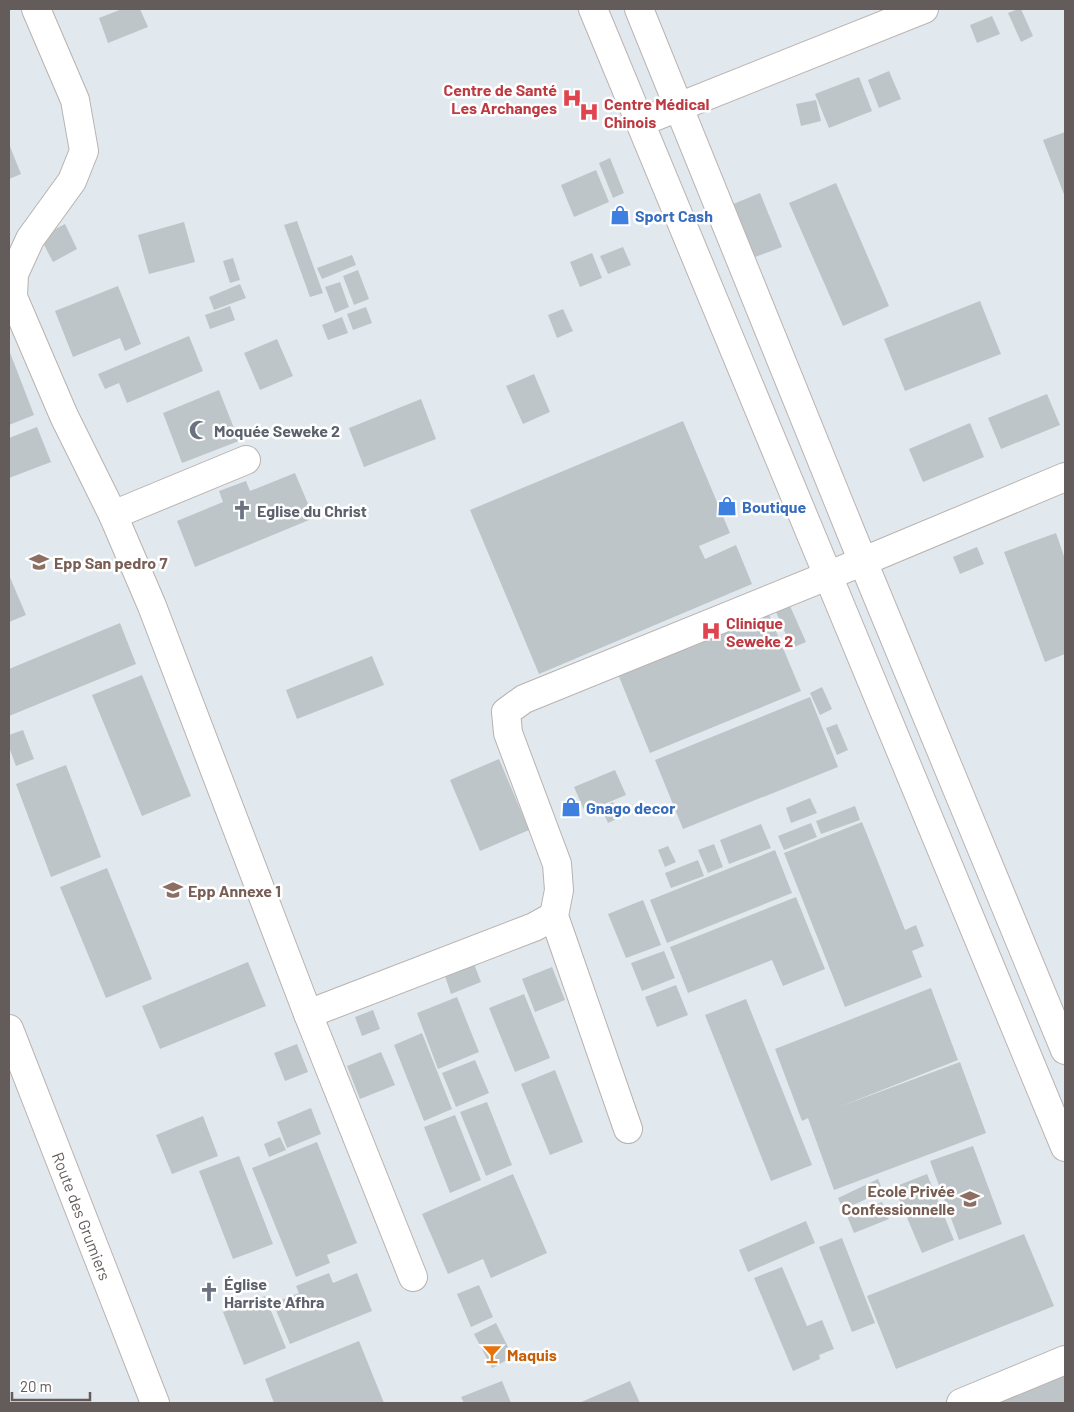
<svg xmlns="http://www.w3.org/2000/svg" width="1074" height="1412" font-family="Barlow,sans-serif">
<rect width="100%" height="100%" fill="#e1e9ee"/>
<!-- building -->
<g fill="#bec5c9">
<path d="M 122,9 L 140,9 L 148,27 L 108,43 L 99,18 Z"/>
<path d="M 1018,9 L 1021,9 L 1033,36 L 1021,42 L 1008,13 Z"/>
<path d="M 992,16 L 1000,34 L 977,43 L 970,25 Z"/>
<path d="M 889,71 L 901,99 L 879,108 L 868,80 Z"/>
<path d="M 859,77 L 872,111 L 829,128 L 815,94 Z"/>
<path d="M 816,100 L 821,121 L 801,126 L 796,104 Z"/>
<path d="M 1065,132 L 1065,197 L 1043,140 Z"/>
<path d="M 9,144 L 21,174 L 9,179 Z"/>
<path d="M 610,158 L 624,193 L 613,198 L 599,163 Z"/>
<path d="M 596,170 L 609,202 L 574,217 L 561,185 Z"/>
<path d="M 836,183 L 889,306 L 843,326 L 789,203 Z"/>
<path d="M 760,193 L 782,247 L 747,260 L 726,207 Z"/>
<path d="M 297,221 L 323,293 L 310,297 L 284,225 Z"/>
<path d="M 184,222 L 195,262 L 149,274 L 138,235 Z"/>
<path d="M 65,224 L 77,249 L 53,262 L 40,237 Z"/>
<path d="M 623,247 L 631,265 L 608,274 L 600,256 Z"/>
<path d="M 592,253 L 602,278 L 580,287 L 570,262 Z"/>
<path d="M 352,255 L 356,265 L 322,279 L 317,268 Z"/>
<path d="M 233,258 L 240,280 L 230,283 L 223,261 Z"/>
<path d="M 358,270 L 369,299 L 354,305 L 343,276 Z"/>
<path d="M 340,282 L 349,307 L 335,313 L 325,287 Z"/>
<path d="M 240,284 L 246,298 L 214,310 L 209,297 Z"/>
<path d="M 118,286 L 141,344 L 125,351 L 120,338 L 73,357 L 55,311 Z"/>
<path d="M 980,301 L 1001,354 L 905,391 L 884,339 Z"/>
<path d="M 230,306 L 235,320 L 210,329 L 205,315 Z"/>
<path d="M 366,307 L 372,323 L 353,330 L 347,314 Z"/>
<path d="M 563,309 L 573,331 L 557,338 L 548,315 Z"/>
<path d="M 342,317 L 348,333 L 328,340 L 322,325 Z"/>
<path d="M 189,336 L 203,371 L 127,403 L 119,383 L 105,389 L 98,374 Z"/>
<path d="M 277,339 L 293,376 L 260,390 L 244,353 Z"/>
<path d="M 9,350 L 34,415 L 9,425 Z"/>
<path d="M 534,374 L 550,412 L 523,424 L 506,386 Z"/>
<path d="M 219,390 L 239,441 L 182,463 L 163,413 Z"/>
<path d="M 1047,394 L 1060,425 L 1001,449 L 988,418 Z"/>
<path d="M 421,399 L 436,439 L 364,467 L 349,428 Z"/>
<path d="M 683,421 L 730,533 L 699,546 L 705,559 L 736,545 L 752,584 L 539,674 L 470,510 Z"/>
<path d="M 970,423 L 984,457 L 923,482 L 909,449 Z"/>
<path d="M 37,427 L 51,462 L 9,478 L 9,438 Z"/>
<path d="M 295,473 L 314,518 L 195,567 L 177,521 L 223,502 L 219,491 L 246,481 L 250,491 Z"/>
<path d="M 1056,533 L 1065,559 L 1065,654 L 1045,662 L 1004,552 Z"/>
<path d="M 977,547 L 984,564 L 960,574 L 953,557 Z"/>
<path d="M 9,575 L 26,615 L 9,622 Z"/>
<path d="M 786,597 L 806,642 L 792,648 L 772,603 Z"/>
<path d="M 765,605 L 801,691 L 650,753 L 615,667 Z"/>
<path d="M 120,623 L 136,664 L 9,716 L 9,669 Z"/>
<path d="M 372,656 L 384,685 L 297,719 L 286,690 Z"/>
<path d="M 142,675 L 191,796 L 142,816 L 92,695 Z"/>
<path d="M 822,687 L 832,709 L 820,715 L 810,693 Z"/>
<path d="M 810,697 L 838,767 L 683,829 L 655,760 Z"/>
<path d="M 837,724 L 848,750 L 837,755 L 826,728 Z"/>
<path d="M 23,730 L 34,759 L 16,766 L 9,747 L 9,735 Z"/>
<path d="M 499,759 L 529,830 L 480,851 L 450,780 Z"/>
<path d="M 66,765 L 101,857 L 51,877 L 16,784 Z"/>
<path d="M 615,770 L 626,795 L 585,812 L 574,787 Z"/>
<path d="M 810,798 L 817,813 L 791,823 L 786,808 Z"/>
<path d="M 613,802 L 619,818 L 608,823 L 601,807 Z"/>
<path d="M 855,806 L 860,820 L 821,834 L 816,821 Z"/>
<path d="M 862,822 L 905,930 L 916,925 L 924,946 L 912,951 L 922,977 L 845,1007 L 784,853 Z"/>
<path d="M 811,823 L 817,837 L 784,850 L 778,836 Z"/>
<path d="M 761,824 L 771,848 L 729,864 L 720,840 Z"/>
<path d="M 714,844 L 723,867 L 708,873 L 698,850 Z"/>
<path d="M 668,846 L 676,862 L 665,867 L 658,850 Z"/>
<path d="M 775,850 L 792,893 L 667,943 L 650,900 Z"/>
<path d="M 698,860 L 704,876 L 671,888 L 665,873 Z"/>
<path d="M 107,868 L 152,979 L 106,998 L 60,887 Z"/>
<path d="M 796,897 L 825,969 L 783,986 L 772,960 L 688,993 L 670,947 Z"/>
<path d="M 643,900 L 661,945 L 626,958 L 608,914 Z"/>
<path d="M 664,951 L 675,978 L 642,991 L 631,963 Z"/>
<path d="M 248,962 L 266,1006 L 160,1049 L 142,1006 Z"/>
<path d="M 474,964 L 481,982 L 451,994 L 445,976 Z"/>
<path d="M 552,967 L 565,1000 L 535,1012 L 522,979 Z"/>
<path d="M 676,985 L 688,1015 L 657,1027 L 645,997 Z"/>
<path d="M 931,988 L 958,1060 L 839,1107 L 960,1062 L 986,1133 L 834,1190 L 808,1118 L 802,1121 L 775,1049 Z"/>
<path d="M 524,994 L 550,1058 L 515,1072 L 489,1008 Z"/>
<path d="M 457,997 L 479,1052 L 438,1069 L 417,1013 Z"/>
<path d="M 746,999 L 812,1165 L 771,1181 L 705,1015 Z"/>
<path d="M 373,1010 L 380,1029 L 362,1036 L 355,1017 Z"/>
<path d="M 422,1033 L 452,1109 L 424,1121 L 394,1045 Z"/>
<path d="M 297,1044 L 308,1072 L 285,1081 L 274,1053 Z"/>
<path d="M 381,1052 L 395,1085 L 360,1099 L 347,1066 Z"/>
<path d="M 475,1060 L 489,1093 L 456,1107 L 442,1073 Z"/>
<path d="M 555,1070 L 583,1142 L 550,1155 L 521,1084 Z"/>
<path d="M 487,1102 L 512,1165 L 486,1176 L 460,1112 Z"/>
<path d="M 311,1108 L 321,1134 L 287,1148 L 277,1122 Z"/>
<path d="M 455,1115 L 481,1180 L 450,1193 L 424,1127 Z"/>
<path d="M 203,1116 L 218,1156 L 172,1174 L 156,1135 Z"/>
<path d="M 280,1137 L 286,1150 L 269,1157 L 264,1144 Z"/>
<path d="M 317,1142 L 357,1243 L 327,1255 L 330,1263 L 296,1277 L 252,1168 Z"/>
<path d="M 973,1146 L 1002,1224 L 959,1240 L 930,1161 Z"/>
<path d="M 239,1156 L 273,1244 L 233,1259 L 199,1171 Z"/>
<path d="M 513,1174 L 547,1253 L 491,1278 L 483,1259 L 448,1274 L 422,1214 Z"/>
<path d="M 927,1174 L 954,1240 L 922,1253 L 894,1187 Z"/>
<path d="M 878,1179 L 883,1191 L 843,1210 L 838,1198 Z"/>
<path d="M 882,1202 L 889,1219 L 854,1233 L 847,1216 Z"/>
<path d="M 806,1221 L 815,1243 L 748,1272 L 739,1250 Z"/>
<path d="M 1024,1234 L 1054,1306 L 896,1369 L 867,1296 Z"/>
<path d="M 842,1238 L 875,1323 L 852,1332 L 819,1247 Z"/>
<path d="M 782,1267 L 807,1326 L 822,1320 L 834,1349 L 819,1355 L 820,1359 L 793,1371 L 754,1278 Z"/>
<path d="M 329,1273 L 333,1283 L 357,1273 L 372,1311 L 290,1344 L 273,1303 L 299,1293 L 296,1286 Z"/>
<path d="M 479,1285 L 493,1317 L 471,1327 L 457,1294 Z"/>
<path d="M 265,1296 L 286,1348 L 244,1365 L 223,1312 Z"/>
<path d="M 496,1323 L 513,1357 L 492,1368 L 474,1334 Z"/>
<path d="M 359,1341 L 384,1403 L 274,1403 L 265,1379 Z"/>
<path d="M 1065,1368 L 1065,1403 L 977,1403 Z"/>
<path d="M 502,1381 L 511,1403 L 464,1403 L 461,1397 Z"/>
<path d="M 630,1381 L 640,1403 L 579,1403 Z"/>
</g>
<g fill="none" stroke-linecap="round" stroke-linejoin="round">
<defs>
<g id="street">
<path d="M 36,9 L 75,100 L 84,151 L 72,181 L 30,239 L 14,274 L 13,297 L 64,416 L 113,515 L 152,606 L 308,1014 L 413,1277"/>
<path d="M 113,515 L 246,460"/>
<path d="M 308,1014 L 534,927 L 554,916"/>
<path d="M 628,1129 L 554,916 L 559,890 L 557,864 L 508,733 L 506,712 L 524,699 L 864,561 L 1065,477"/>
<path d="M 961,1403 L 1065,1360"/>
</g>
<g id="secondary">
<path d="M 593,9 L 1065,1147"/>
<path d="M 639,9 L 852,535 L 1065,1050"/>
<path d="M 641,122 L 924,9"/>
<path d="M 9,1029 L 155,1403"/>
</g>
</defs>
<!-- street casing -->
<use href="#street" stroke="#b8b2af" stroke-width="30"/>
<!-- secondary casing -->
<use href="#secondary" stroke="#bbb3b1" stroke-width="30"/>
<!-- street -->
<use href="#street" stroke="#fff" stroke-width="28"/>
<!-- secondary -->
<use href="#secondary" stroke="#fff" stroke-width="28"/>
</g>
<!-- icons -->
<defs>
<symbol id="hospital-bare" viewBox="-9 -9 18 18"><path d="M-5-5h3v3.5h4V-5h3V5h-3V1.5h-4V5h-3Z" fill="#e0444e" stroke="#fff" stroke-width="2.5" paint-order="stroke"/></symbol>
<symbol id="shop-bare" viewBox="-9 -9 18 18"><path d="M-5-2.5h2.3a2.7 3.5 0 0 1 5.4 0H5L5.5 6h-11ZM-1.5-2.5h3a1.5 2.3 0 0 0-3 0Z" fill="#3f7fe0" stroke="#fff" stroke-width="2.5" paint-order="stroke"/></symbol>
<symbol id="mosque-bare" viewBox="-9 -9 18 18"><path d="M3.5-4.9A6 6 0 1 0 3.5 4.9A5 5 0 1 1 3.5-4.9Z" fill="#6b7280" stroke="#fff" stroke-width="2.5" paint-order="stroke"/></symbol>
<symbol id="church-bare" viewBox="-9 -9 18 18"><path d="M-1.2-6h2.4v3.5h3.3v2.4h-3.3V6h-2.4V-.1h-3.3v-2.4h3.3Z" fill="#6b7280" stroke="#fff" stroke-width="2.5" paint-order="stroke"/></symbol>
<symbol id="school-bare" viewBox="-9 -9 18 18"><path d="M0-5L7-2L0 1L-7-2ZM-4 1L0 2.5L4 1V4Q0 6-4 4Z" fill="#8d6e63" stroke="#fff" stroke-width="2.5" paint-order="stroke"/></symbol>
<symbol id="bar-bare" viewBox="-9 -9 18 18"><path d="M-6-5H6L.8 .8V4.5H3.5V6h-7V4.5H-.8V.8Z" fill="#e8710a" stroke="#fff" stroke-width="2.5" paint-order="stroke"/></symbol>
</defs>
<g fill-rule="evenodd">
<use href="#hospital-bare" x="558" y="84" width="28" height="28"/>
<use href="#hospital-bare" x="575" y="98" width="28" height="28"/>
<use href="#shop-bare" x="606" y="201" width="28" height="28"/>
<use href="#mosque-bare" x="185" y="416" width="28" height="28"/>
<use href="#shop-bare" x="713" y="492" width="28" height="28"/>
<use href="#church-bare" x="228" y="496" width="28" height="28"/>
<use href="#school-bare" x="25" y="548" width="28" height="28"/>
<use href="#hospital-bare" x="697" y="617" width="28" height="28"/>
<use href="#shop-bare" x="557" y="793" width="28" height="28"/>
<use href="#school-bare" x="159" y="876" width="28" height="28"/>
<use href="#school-bare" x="956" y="1185" width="28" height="28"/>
<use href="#church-bare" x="195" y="1278" width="28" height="28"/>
<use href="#bar-bare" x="478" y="1340" width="28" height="28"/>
</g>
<g text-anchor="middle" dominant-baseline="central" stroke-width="5" stroke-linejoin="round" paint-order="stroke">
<!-- health labels -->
<g font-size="16" font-weight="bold" fill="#be3a42" stroke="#fff" text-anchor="start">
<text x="557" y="89" text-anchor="end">Centre de Santé<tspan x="557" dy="18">Les Archanges</tspan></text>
<text x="604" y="103">Centre Médical<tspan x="604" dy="18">Chinois</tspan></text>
<text x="726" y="622">Clinique<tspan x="726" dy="18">Seweke 2</tspan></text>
</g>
<!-- shop labels -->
<g font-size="16" font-weight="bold" fill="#366cbe" stroke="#fff" text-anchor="start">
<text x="635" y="215">Sport Cash</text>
<text x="742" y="506">Boutique</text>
<text x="586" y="807">Gnago decor</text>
</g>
<!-- worship labels -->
<g font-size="16" font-weight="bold" fill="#5b616d" stroke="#fff" text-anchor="start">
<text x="214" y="430">Moquée Seweke 2</text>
<text x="257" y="510">Eglise du Christ</text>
<text x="224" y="1283">Église<tspan x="224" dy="18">Harriste Afhra</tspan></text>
</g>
<!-- education labels -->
<g font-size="16" font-weight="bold" fill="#785e54" stroke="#fff" text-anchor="start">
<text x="54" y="562">Epp San pedro 7</text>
<text x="188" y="890">Epp Annexe 1</text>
<text x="955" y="1190" text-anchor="end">Ecole Privée<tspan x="955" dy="18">Confessionnelle</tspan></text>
</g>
<!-- street labels -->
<g font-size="16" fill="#645c5a" stroke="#fff">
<text transform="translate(82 1216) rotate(69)">Route des Grumiers</text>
</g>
<!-- food labels -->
<g font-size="16" font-weight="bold" fill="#c56008" stroke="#fff" text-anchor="start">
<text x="507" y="1354">Maquis</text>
</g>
</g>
<!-- border -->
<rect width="1074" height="1412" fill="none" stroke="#645c5a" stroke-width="20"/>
<!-- scale -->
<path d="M12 1392v8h78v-8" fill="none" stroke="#645c5a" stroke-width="2.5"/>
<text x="20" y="1392" font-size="15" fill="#645c5a" stroke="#ffffff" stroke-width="4" paint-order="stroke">20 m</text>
</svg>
